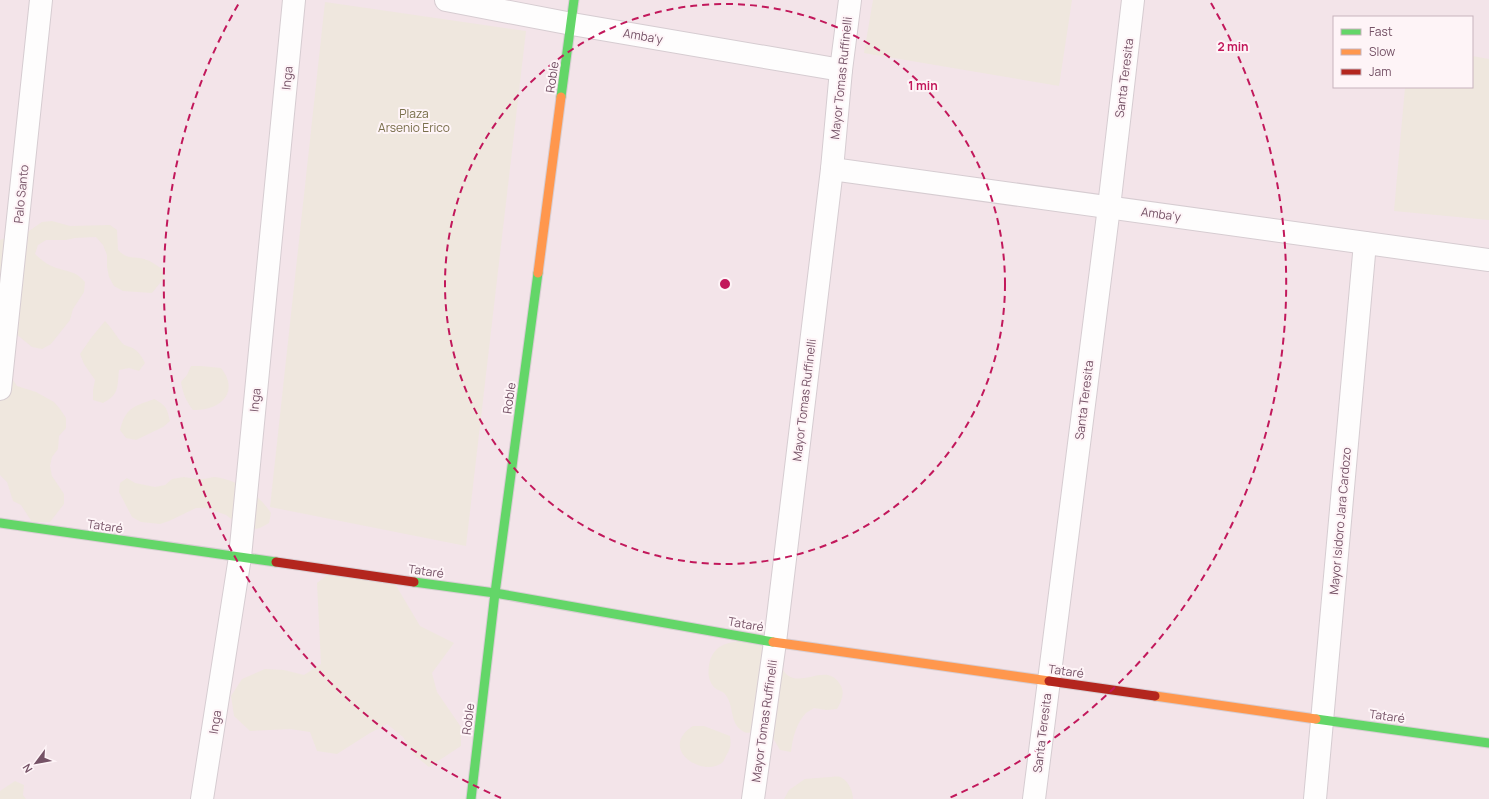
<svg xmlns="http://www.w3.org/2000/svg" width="1489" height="799" font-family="Manrope,sans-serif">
<rect width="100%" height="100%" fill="#f8f1f3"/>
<!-- residential -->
<path fill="#f3e4e9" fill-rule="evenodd" d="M 0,0 L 1489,0 L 1489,799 L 0,799 ZM 1334,17 L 1472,17 L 1472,87 L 1334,87 Z"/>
<!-- green -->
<g fill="#efe7de">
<path d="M 873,0 L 1072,0 L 1059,86 L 864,53 Z"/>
<path d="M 325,2 L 526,31 L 466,546 L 270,507 Z"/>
<path d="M 1472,56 L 1489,59 L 1489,220 L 1394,211 L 1405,87 L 1472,87 Z"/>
<path d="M 52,221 L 70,226 L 110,225 L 117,230 L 118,250 C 128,260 132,256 144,259 C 151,261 156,265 162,269 L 164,278 L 152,293 L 123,291 L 114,286 L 109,277 L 107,267 L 107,255 L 103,245 L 96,237 L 75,238 L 66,240 L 46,240 L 38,245 L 35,254 C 42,261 51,267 60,269 C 73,273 76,272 85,282 L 84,292 L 73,309 L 70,320 L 51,344 L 42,349 L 32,347 L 15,333 L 0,325 L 0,240 L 16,233 L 26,233 L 42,222 Z"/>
<path d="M 105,321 C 112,328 116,336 122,343 C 126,347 130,346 134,349 C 139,352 142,357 145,363 L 139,371 L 129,368 L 119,370 C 117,387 120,394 103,403 L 93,400 L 93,390 L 95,380 L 84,364 L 80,354 L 91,338 Z"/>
<path d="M 191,366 L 201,366 L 221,368 C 241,393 219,411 193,410 C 186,401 183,394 181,382 L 187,375 Z"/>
<path d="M 0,368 L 6,370 L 17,386 L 36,392 L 54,402 L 60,409 L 66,418 L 66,428 L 59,436 L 58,449 L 52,457 L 50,466 L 52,476 L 64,494 L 64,504 L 50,522 L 32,522 L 21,505 L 13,501 L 7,482 L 0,475 Z"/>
<path d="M 154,399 C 166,405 167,408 170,421 L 163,427 L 136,440 L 126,438 L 120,430 C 126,407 133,407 154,399 Z"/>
<path d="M 184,477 C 190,478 196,479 202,479 C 207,479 211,477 215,477 C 238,480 258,494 271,513 L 269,523 L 260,528 L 251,530 L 242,527 L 226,515 L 207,508 L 196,508 L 169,521 L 160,524 L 141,522 L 132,517 L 119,492 L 120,483 L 127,478 L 135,483 L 155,487 L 165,485 L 172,479 Z"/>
<path d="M 333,570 L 391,577 L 420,626 L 454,643 L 432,673 L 437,692 L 461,727 L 461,746 L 429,767 L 414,755 L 403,737 L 387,724 L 370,733 L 337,754 L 317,751 L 310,732 L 290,729 L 250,731 L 234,716 L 231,696 L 242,679 L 265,669 L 284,670 L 304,675 L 321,664 L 317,583 Z"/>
<path d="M 751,639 C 759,645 770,650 776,658 C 781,665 784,676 793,678 C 810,682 829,664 841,686 C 845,694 841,702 837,709 L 826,710 L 814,708 C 812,710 808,711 806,713 C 797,722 792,739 791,752 L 780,750 L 770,733 C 766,732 762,731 758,731 C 752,732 747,735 741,730 C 731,723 733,708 728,699 C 724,689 717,692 713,686 C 708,679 708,674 709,665 C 714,641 731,643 751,639 Z"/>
<path d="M 693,726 L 704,726 L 730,736 C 731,744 731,747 727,754 C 726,756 724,760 723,762 C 704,779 657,749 693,726 Z"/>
<path d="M 830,777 C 832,777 837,776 840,777 C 848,780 853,791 853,799 L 784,799 L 789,790 L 805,779 Z"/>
<path d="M 15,781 L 24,785 L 23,795 L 26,799 L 0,799 L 0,791 Z"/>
</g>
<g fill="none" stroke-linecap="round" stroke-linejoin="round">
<defs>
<g id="street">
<path d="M 446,0 L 572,24 L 841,70"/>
<path d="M 832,169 L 1489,260"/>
<path d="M 0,389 L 41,0"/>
<path d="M 202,799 L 240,557 L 294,0"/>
<path d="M 753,799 L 775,642 L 832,169 L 841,70 L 850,0"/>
<path d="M 1034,799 L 1109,207 L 1133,0"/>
<path d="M 1315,799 L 1365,243"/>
</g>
<g id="fast">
<path d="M 561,97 L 574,0"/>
<path d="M 0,523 L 276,562"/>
<path d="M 414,582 L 495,593 L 773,642"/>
<path d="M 1316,719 L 1489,743"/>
<path d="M 471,799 L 495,593 L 538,273"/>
</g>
<g id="slow">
<path d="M 538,273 L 561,97"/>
<path d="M 773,642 L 1049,681"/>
<path d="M 1155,696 L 1316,719"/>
</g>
<g id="jam">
<path d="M 276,562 L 414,582"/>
<path d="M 1049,681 L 1155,696"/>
</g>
</defs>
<!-- street casing -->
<use href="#street" stroke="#d6ccd1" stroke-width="24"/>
<!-- fast casing -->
<use href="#fast" stroke="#d7cdd2" stroke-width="11"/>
<!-- slow casing -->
<use href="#slow" stroke="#d7cdd2" stroke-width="11"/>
<!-- jam casing -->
<use href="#jam" stroke="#d7cdd2" stroke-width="11"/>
<!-- street -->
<use href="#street" stroke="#fefdfd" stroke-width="22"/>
<!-- fast -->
<use href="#fast" stroke="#63d668" stroke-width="9"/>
<!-- slow -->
<use href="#slow" stroke="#ff974d" stroke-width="9"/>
<!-- jam -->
<use href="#jam" stroke="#b3261e" stroke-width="9"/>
</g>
<!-- distance rings -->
<g fill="none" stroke="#c2185b" stroke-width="2" stroke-dasharray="7 5">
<circle cx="725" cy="284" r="280"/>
<path d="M501 798A561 561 0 0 1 239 3M1211 3A561 561 0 0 1 949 798"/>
</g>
<g text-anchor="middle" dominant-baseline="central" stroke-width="4" stroke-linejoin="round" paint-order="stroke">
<!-- street labels -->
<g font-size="12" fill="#755266" stroke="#fef4f7">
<text transform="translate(643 36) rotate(10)">Amba'y</text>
<text transform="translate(552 77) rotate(-82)">Roble</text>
<text transform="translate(287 78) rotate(-84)">Inga</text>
<text transform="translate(841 78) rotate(-84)">Mayor Tomas Ruffinelli</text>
<text transform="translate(1124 78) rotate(-83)">Santa Teresita</text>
<text transform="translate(21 194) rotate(-84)">Palo Santo</text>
<text transform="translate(1161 214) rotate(8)">Amba'y</text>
<text transform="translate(509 398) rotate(-82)">Roble</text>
<text transform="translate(255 400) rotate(-84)">Inga</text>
<text transform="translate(804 400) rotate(-83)">Mayor Tomas Ruffinelli</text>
<text transform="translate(1084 400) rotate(-83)">Santa Teresita</text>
<text transform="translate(1340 521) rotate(-85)">Mayor Isidoro Jara Cardozo</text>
<text transform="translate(105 526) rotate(8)">Tataré</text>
<text transform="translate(426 571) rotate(8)">Tataré</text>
<text transform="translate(746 624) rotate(10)">Tataré</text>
<text transform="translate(1066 671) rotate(8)">Tataré</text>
<text transform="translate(1387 716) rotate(8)">Tataré</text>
<text transform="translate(468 719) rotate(-83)">Roble</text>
<text transform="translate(764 721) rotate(-82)">Mayor Tomas Ruffinelli</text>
<text transform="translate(215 722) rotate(-81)">Inga</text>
<text transform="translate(1042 733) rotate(-83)">Santa Teresita</text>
</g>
<!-- park labels -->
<g font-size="12" fill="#796f4b" stroke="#fef4f7">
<text x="414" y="113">Plaza<tspan x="414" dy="14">Arsenio Erico</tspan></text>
</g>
</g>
<circle cx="725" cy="284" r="6" fill="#c2185b" stroke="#fef4f7" stroke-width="2"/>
<g font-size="12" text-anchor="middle" font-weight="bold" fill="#c2185b" stroke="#fef4f7" stroke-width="4" stroke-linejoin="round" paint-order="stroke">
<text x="1233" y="51">2 min</text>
<text x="923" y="90">1 min</text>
</g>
<!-- legend -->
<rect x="1333" y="16" width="140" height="72" fill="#fef4f7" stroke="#c7b3bd"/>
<rect x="1341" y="29" width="20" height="6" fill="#63d668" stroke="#c7b3bd"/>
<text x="1369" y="36" font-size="12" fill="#755266">Fast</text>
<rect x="1341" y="49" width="20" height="6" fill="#ff974d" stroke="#c7b3bd"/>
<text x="1369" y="56" font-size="12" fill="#755266">Slow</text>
<rect x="1341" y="69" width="20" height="6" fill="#b3261e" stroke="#c7b3bd"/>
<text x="1369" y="76" font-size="12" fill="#755266">Jam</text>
<!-- north arrow -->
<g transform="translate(36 763) rotate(238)" stroke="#fef4f7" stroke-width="3" paint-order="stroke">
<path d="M0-3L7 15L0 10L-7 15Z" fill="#755266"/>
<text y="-6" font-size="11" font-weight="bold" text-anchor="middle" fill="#755266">N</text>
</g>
</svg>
